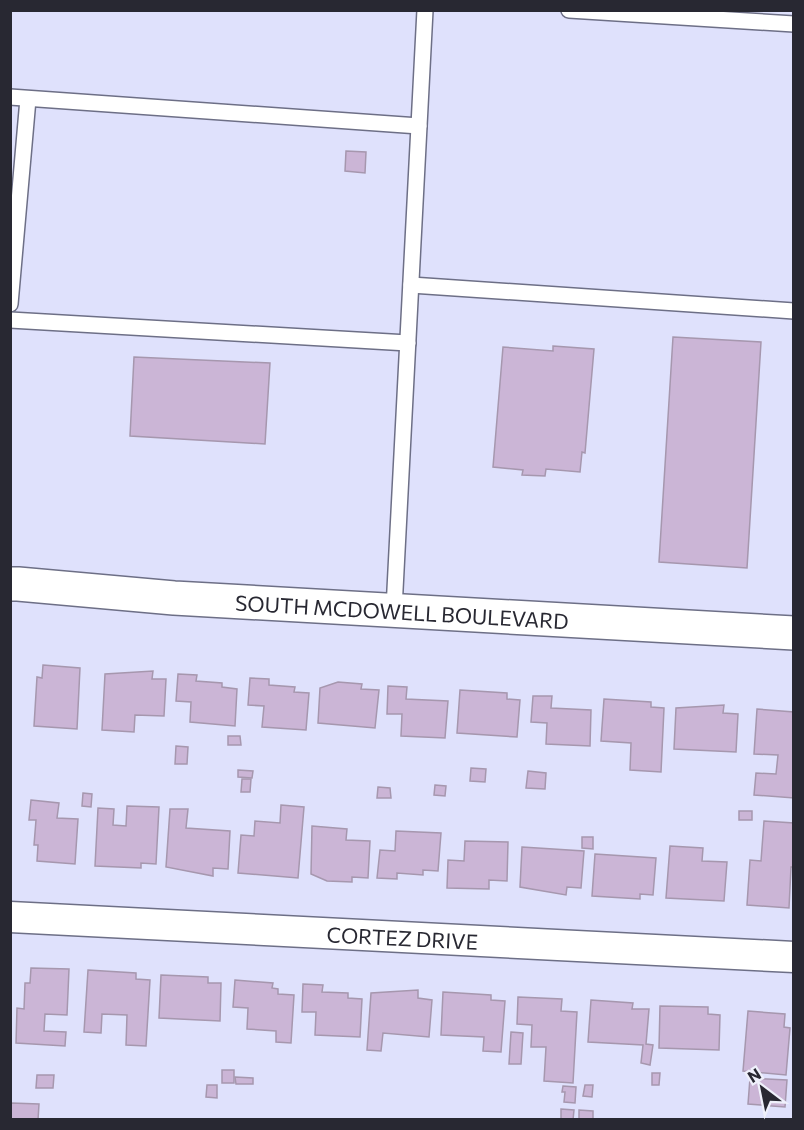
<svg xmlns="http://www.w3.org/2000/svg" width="804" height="1130" font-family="Commissioner,sans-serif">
<rect width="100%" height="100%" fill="#dfe1fc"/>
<!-- building -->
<g fill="#cbb5d6" stroke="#a697ae" stroke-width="1.5">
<path d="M 346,151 L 366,152 L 365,173 L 345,171 Z"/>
<path d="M 673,337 L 761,342 L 747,568 L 659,562 Z"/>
<path d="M 553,346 L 594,349 L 585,453 L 582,452 L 580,472 L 546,469 L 545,476 L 522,475 L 523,470 L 493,467 L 503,347 L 553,351 Z"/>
<path d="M 134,357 L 270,363 L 265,444 L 130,436 Z"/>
<path d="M 43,665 L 80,668 L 77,729 L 34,726 L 37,677 L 42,678 Z"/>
<path d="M 153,671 L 152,679 L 166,679 L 164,716 L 135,715 L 134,732 L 102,730 L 105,674 Z"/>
<path d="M 178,674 L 197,675 L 196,681 L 222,683 L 222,687 L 237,689 L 235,726 L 190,722 L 191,702 L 176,701 Z"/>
<path d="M 250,678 L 269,679 L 269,685 L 295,687 L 294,692 L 309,693 L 306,730 L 262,727 L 264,706 L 248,705 Z"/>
<path d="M 338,682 L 362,684 L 361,689 L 379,690 L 375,728 L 318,723 L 320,688 Z"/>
<path d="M 388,686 L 407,687 L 406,699 L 448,701 L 445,738 L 401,736 L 402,714 L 387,714 Z"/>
<path d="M 460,690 L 507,693 L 507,699 L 520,700 L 517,737 L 457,733 Z"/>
<path d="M 533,696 L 552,696 L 551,708 L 591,710 L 590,746 L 546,744 L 547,723 L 531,722 Z"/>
<path d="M 604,699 L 651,702 L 651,707 L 664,708 L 661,772 L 630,770 L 631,743 L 601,741 Z"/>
<path d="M 724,705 L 723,713 L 738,714 L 736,752 L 674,749 L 676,708 Z"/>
<path d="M 757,709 L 794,712 L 794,798 L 754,795 L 756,773 L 776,774 L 778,755 L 754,754 Z"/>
<path d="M 228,736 L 240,736 L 241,745 L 228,745 Z"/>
<path d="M 176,746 L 188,747 L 187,764 L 175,764 Z"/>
<path d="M 471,768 L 486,769 L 485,782 L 470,781 Z"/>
<path d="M 238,770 L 253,771 L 252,778 L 238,777 Z"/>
<path d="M 528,771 L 546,773 L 545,789 L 526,788 Z"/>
<path d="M 242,779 L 251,779 L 250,792 L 241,792 Z"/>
<path d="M 435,785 L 446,786 L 445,796 L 434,795 Z"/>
<path d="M 378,787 L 390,788 L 391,798 L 377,798 Z"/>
<path d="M 83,793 L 92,794 L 91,807 L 82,806 Z"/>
<path d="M 31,800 L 59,803 L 57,818 L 78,819 L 75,864 L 37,861 L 38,845 L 34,845 L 36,820 L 29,820 Z"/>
<path d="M 281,805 L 304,807 L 298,878 L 238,873 L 241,835 L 254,836 L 255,821 L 280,823 Z"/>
<path d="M 127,806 L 159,807 L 156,864 L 141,863 L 141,868 L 95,866 L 98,808 L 114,809 L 113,825 L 126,826 Z"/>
<path d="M 170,809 L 188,809 L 186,828 L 230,831 L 228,869 L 213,868 L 213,876 L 166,867 Z"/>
<rect x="739" y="811" width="13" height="9"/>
<path d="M 764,821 L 794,823 L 794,867 L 791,867 L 789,908 L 747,905 L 750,860 L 761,861 Z"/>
<path d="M 312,826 L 347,829 L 346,840 L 370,841 L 368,878 L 352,877 L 352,882 L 327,881 L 311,874 Z"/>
<path d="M 396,831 L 441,833 L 438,871 L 423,870 L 423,875 L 397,873 L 397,879 L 377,878 L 380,850 L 395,851 Z"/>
<path d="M 582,837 L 593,837 L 593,849 L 582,848 Z"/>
<path d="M 465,841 L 508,842 L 507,881 L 489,880 L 489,889 L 447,888 L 448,860 L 464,861 Z"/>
<path d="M 670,846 L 703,848 L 702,861 L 727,862 L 724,901 L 666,898 Z"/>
<path d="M 522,847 L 584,851 L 581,888 L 567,887 L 566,895 L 520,887 Z"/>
<path d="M 595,854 L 656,858 L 653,895 L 640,894 L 640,899 L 592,896 Z"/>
<path d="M 31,968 L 69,969 L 67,1015 L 45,1014 L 44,1031 L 66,1032 L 65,1046 L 16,1043 L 17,1008 L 24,1009 L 25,983 L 30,983 Z"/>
<path d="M 88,970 L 136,973 L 136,979 L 150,980 L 146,1046 L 126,1045 L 127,1015 L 102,1014 L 101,1033 L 84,1032 Z"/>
<path d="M 161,975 L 208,977 L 208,983 L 221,983 L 220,1021 L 159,1018 Z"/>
<path d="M 235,980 L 273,983 L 272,988 L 278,989 L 278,994 L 294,995 L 291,1043 L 276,1042 L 276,1031 L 247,1029 L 248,1008 L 233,1007 Z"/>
<path d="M 303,984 L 323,985 L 322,992 L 348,993 L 348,998 L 362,999 L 360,1037 L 315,1035 L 316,1012 L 302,1012 Z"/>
<path d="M 418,990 L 418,998 L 432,1000 L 429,1037 L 383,1033 L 381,1051 L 367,1050 L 371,993 Z"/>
<path d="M 443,992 L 491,995 L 491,1000 L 505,1001 L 501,1052 L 483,1051 L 484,1037 L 441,1035 Z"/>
<path d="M 518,997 L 562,999 L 561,1011 L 577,1012 L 573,1083 L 544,1081 L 546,1047 L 531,1047 L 532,1025 L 517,1024 Z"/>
<path d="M 591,1000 L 633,1003 L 632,1009 L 649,1009 L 646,1044 L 653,1045 L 650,1065 L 641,1063 L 643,1045 L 588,1042 Z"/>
<path d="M 660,1006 L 708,1007 L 708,1014 L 720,1015 L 719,1050 L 659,1048 Z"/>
<path d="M 748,1011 L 785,1014 L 784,1027 L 790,1028 L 786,1075 L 743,1071 Z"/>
<path d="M 511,1032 L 523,1033 L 521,1064 L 509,1064 Z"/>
<rect x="222" y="1070" width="12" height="13"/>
<path d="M 652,1073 L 660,1073 L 659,1085 L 652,1085 Z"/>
<path d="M 37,1075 L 54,1075 L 53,1088 L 36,1088 Z"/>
<path d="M 235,1077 L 253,1078 L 253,1084 L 236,1084 Z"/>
<path d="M 750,1078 L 787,1080 L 785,1107 L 748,1104 Z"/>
<path d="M 207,1085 L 217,1085 L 217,1098 L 206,1097 Z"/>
<path d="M 585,1085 L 593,1085 L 592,1097 L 583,1096 Z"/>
<path d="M 563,1086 L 576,1087 L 575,1103 L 564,1102 L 565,1092 L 562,1092 Z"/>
<path d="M 11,1103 L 39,1104 L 38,1120 L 10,1120 Z"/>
<path d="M 561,1109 L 574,1110 L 573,1120 L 561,1120 Z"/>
<path d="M 579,1110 L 593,1111 L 593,1120 L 579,1120 Z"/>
</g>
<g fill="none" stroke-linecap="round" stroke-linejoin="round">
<defs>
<g id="lane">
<path d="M 569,10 L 794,24"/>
<path d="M 10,97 L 419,126"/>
<path d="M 411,285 L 794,311"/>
<path d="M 10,304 L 28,99"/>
<path d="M 10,320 L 408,343"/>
<path d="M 394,609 L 425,10"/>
</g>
<g id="street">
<path id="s1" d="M 10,917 L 794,957"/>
</g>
<g id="secondary">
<path id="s2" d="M 10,584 L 18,584 L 174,598 L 794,633"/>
</g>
</defs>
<!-- lane casing -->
<use href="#lane" stroke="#6d6f86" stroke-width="18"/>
<!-- street casing -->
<use href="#street" stroke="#6d6f86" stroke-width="33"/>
<!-- secondary casing -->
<use href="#secondary" stroke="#6d6f86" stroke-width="36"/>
<!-- lane -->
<use href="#lane" stroke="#fff" stroke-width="15"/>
<!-- street -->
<use href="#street" stroke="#fff" stroke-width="30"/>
<!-- secondary -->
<use href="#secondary" stroke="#fff" stroke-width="33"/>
</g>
<g text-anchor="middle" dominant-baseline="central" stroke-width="5" stroke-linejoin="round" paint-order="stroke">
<!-- street labels -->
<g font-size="21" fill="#282832" stroke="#eff0fb">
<text stroke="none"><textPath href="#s2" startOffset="393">SOUTH MCDOWELL BOULEVARD</textPath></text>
<text stroke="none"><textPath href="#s1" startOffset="393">CORTEZ DRIVE</textPath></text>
</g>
</g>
<!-- border -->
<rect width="804" height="1130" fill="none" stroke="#282832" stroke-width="24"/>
<!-- north arrow -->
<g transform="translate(762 1088) rotate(328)" stroke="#eff0fb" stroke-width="4.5" paint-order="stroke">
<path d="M0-4.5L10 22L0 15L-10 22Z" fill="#282832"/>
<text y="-9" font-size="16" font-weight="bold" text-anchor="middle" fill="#282832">N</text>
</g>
</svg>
